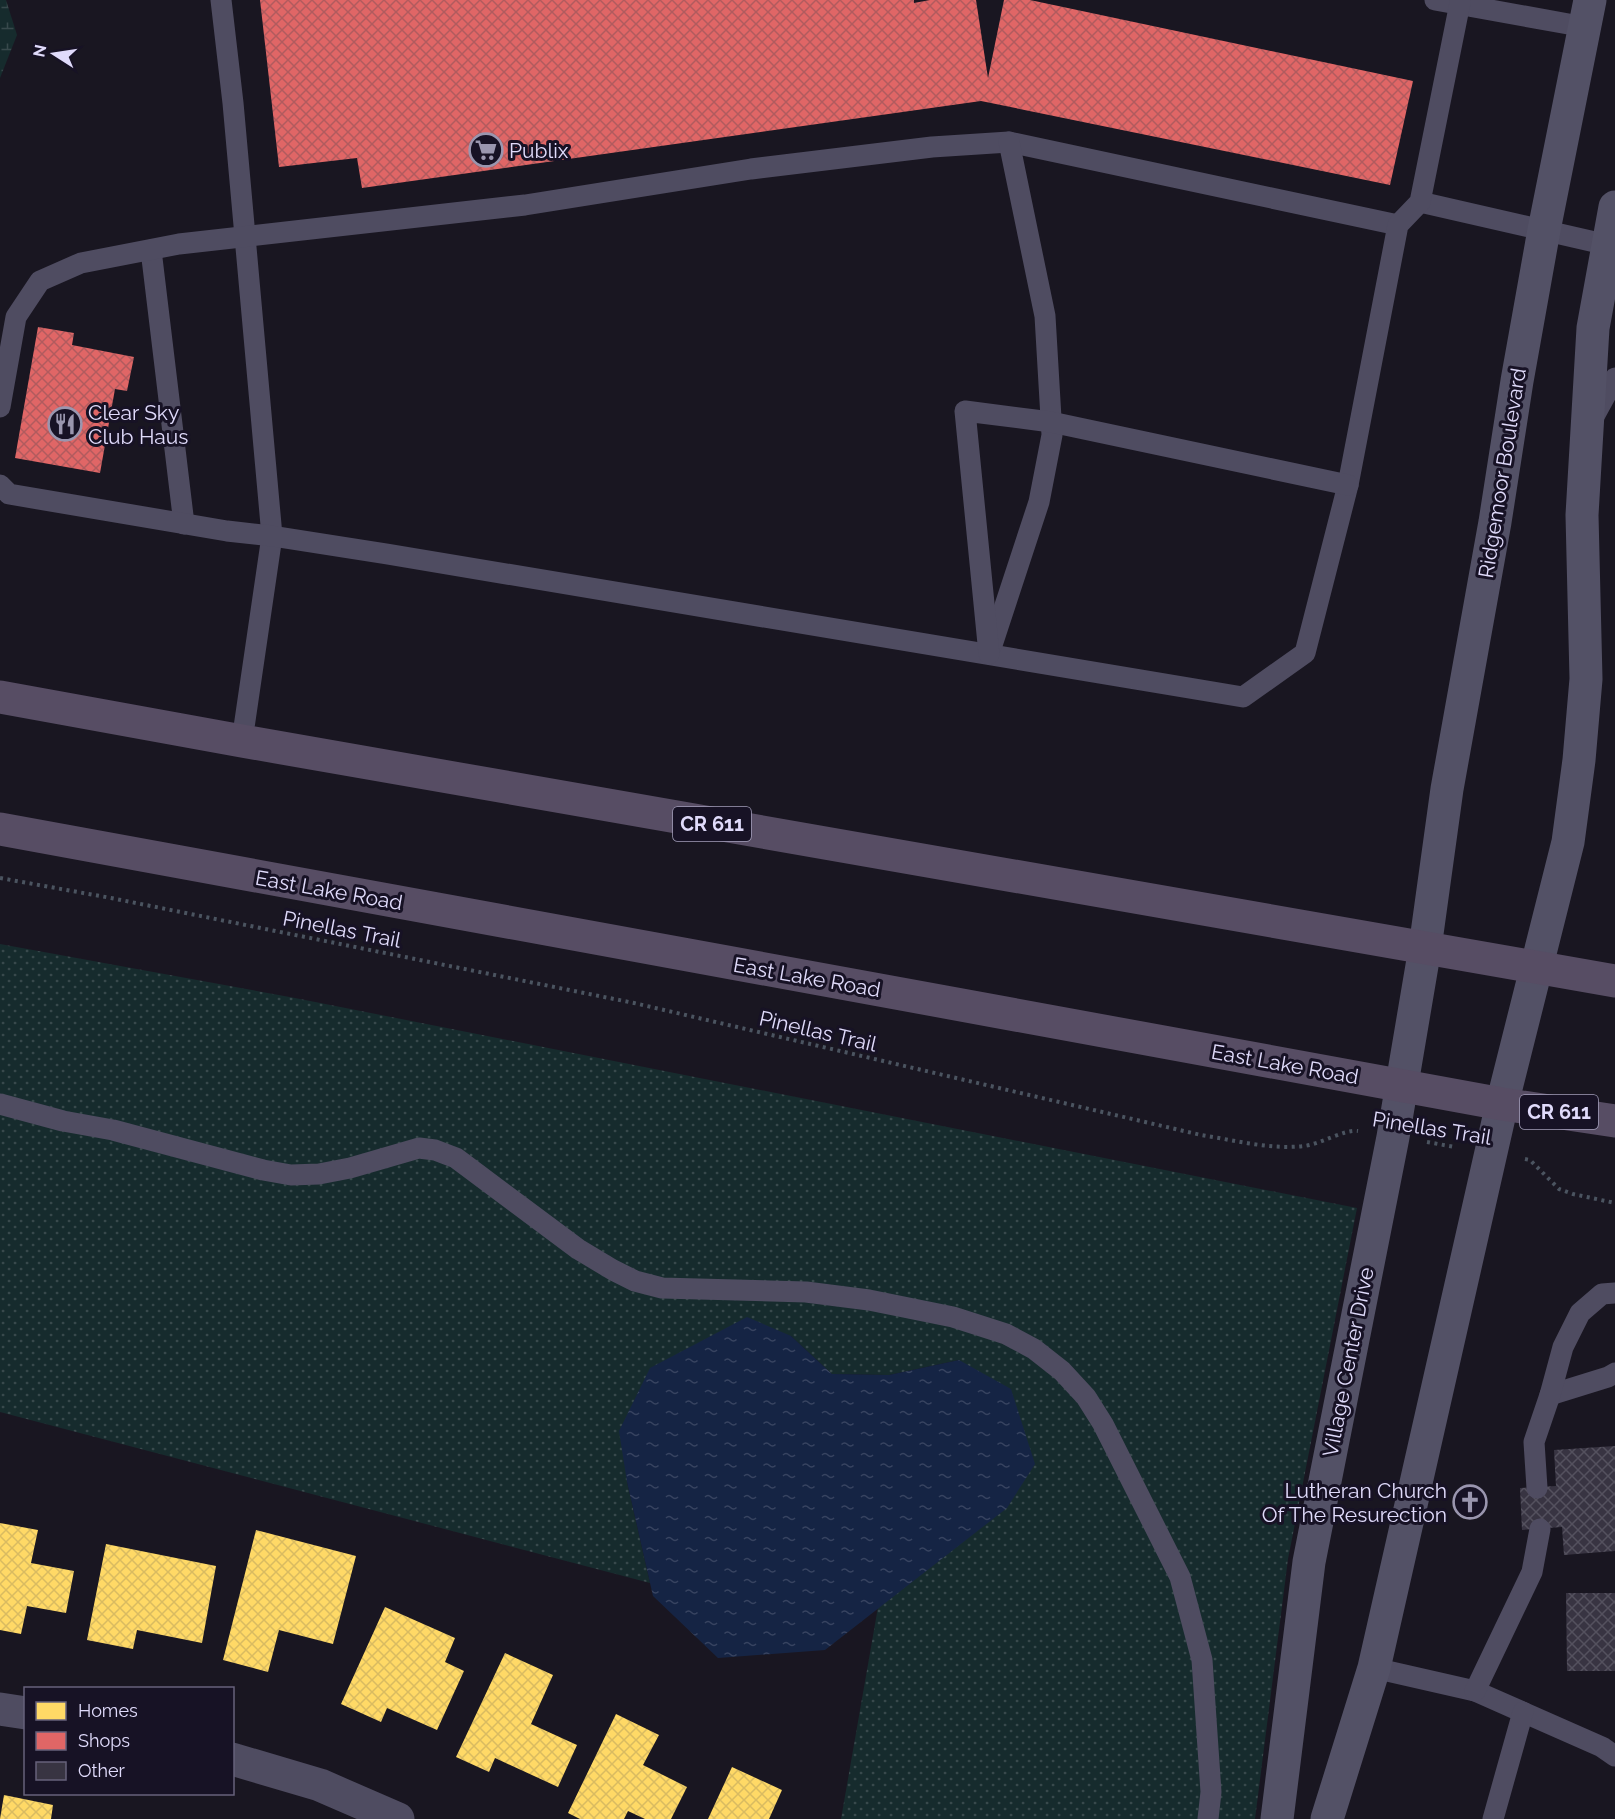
<svg xmlns="http://www.w3.org/2000/svg" width="1615" height="1819" font-family="Raleway,sans-serif">
<defs>
<pattern id="grass-dots" width="8" height="8" patternUnits="userSpaceOnUse" patternTransform="scale(1.5)"><rect width="8" height="8" fill="#162b2d"/><path d="M2 2h.1M6 6h.1" fill="none" stroke="#38494c" stroke-width="1.8" stroke-linecap="round"/></pattern>
<pattern id="wetland-marsh" width="20" height="14" patternUnits="userSpaceOnUse" patternTransform="scale(1.5)"><rect width="20" height="14" fill="#162b2d"/><path d="M1 5h8M5 5V1M11 12h8M15 12V8" fill="none" stroke="#38494c"/></pattern>
<pattern id="water-ripples" width="26" height="14" patternUnits="userSpaceOnUse" patternTransform="scale(1.5)"><rect width="26" height="14" fill="#152444"/><path d="M2 4q2-2 4 0t4 0M15 11q2-2 4 0t4 0" fill="none" stroke="#374360"/></pattern>
<pattern id="homes-cross-hatch" width="8" height="8" patternUnits="userSpaceOnUse" patternTransform="scale(1.5)"><rect width="8" height="8" fill="#ffd966"/><path d="M0 0l8 8M0 8l8-8" fill="none" stroke="#d9bb61"/></pattern>
<pattern id="shops-cross-hatch" width="8" height="8" patternUnits="userSpaceOnUse" patternTransform="scale(1.5)"><rect width="8" height="8" fill="#e06666"/><path d="M0 0l8 8M0 8l8-8" fill="none" stroke="#b15b5e"/></pattern>
<pattern id="building-cross-hatch" width="8" height="8" patternUnits="userSpaceOnUse" patternTransform="scale(1.5)"><rect width="8" height="8" fill="#383442"/><path d="M0 0l8 8M0 8l8-8" fill="none" stroke="#54515e"/></pattern>
</defs>
<rect width="100%" height="100%" fill="#191621"/>
<!-- grass -->
<path fill="url(#grass-dots)" d="M 0,944 L 295,998 L 1357,1208 L 1288,1559 L 1255,1819 L 841,1819 L 878,1607 L 905,1586 L 959,1360 L 889,1375 L 832,1374 L 791,1336 L 627,1482 L 650,1583 L 0,1412 Z"/>
<!-- wetland -->
<path fill="url(#wetland-marsh)" d="M 0,0 L 6,0 L 17,35 L 0,78 Z"/>
<!-- water -->
<path fill="url(#water-ripples)" d="M 747,1317 L 791,1336 L 832,1374 L 889,1375 L 959,1360 L 1011,1389 L 1035,1464 L 1007,1508 L 825,1650 L 718,1658 L 653,1596 L 627,1482 L 619,1431 L 650,1368 Z"/>
<!-- homes -->
<g fill="url(#homes-cross-hatch)">
<path d="M 0,1523 L 38,1530 L 31,1563 L 74,1571 L 66,1613 L 27,1606 L 21,1634 L 0,1630 Z"/>
<path d="M 256,1530 L 356,1556 L 333,1644 L 279,1630 L 268,1672 L 223,1660 Z"/>
<path d="M 106,1544 L 216,1566 L 202,1643 L 137,1630 L 133,1649 L 87,1640 Z"/>
<path d="M 385,1607 L 455,1638 L 445,1662 L 464,1671 L 437,1730 L 387,1708 L 381,1722 L 341,1704 Z"/>
<path d="M 505,1653 L 553,1675 L 531,1724 L 577,1745 L 558,1787 L 495,1758 L 489,1772 L 456,1757 Z"/>
<path d="M 616,1714 L 659,1735 L 643,1765 L 687,1787 L 671,1819 L 645,1819 L 628,1811 L 624,1819 L 580,1819 L 568,1813 Z"/>
<path d="M 732,1767 L 782,1790 L 769,1819 L 708,1819 Z"/>
<path d="M 4,1795 L 53,1805 L 51,1819 L 0,1819 Z"/>
</g>
<!-- shops -->
<g fill="url(#shops-cross-hatch)">
<path d="M 260,0 L 914,0 L 914,3 L 930,0 L 976,0 L 988,78 L 1004,0 L 1030,0 L 1413,81 L 1390,185 L 981,101 L 362,188 L 357,158 L 279,167 Z"/>
<path d="M 38,327 L 74,333 L 72,345 L 134,357 L 127,391 L 115,389 L 100,473 L 15,458 Z"/>
</g>
<!-- building -->
<g fill="url(#building-cross-hatch)">
<path d="M 1615,1446 L 1615,1551 L 1564,1555 L 1562,1527 L 1522,1530 L 1520,1488 L 1556,1486 L 1554,1450 Z"/>
<path d="M 1566,1593 L 1615,1593 L 1615,1671 L 1567,1671 Z"/>
</g>
<g fill="none" stroke-linecap="round" stroke-linejoin="round">
<!-- path -->
<g stroke="#4b5460" stroke-width="4" stroke-dasharray="3 4.5" stroke-linecap="butt">
<path d="M 0,878 L 111,898 L 634,1003 L 1201,1135 C 1234,1140 1270,1150 1304,1146 C 1321,1144 1344,1129 1358,1131"/>
<path d="M 1427,1142 L 1455,1147"/>
<path d="M 1525,1159 L 1530,1160 L 1559,1189 L 1573,1194 L 1615,1203"/>
</g>
<!-- lane -->
<g stroke="#4f4c61" stroke-width="21">
<path d="M 221,0 L 233,103 L 272,536 L 242,741"/>
<path d="M 1435,0 L 1585,27"/>
<path d="M 1420,202 L 1608,245"/>
<path d="M 151,250 L 184,524"/>
<path d="M 0,407 L 16,317 L 40,281 L 81,263 L 179,244 L 525,205 L 751,169 L 932,147 L 1009,142 L 1398,225"/>
<path d="M 1592,420 L 1615,378"/>
<path d="M 0,485 L 9,494 L 227,531 L 272,536 L 387,554 L 1243,697 L 1305,653 L 1348,485 L 1398,225 L 1420,202 L 1460,3"/>
<path d="M 992,645 L 1039,502 L 1052,435 L 1045,316 L 1009,142"/>
<path d="M 989,654 L 965,411 L 1051,422 L 1348,485"/>
<path d="M 0,1104 L 63,1121 L 113,1130 L 263,1170 L 291,1175 L 319,1174 L 350,1168 L 419,1148 L 435,1150 L 456,1158 L 578,1249 L 613,1270 L 635,1281 L 662,1288 L 806,1292 L 869,1300 L 953,1317 L 1006,1334 L 1034,1349 L 1062,1371 L 1086,1397 L 1103,1424 L 1180,1577 L 1202,1660 L 1211,1792 L 1208,1819"/>
<path d="M 1550,1395 L 1608,1377 L 1615,1373"/>
<path d="M 1537,1488 L 1534,1442 L 1550,1395 L 1563,1347 L 1580,1313 L 1602,1294 L 1615,1293"/>
<path d="M 1374,1668 L 1475,1691 L 1602,1747 L 1615,1756"/>
<path d="M 1475,1691 L 1532,1572 L 1540,1529"/>
<path d="M 1493,1819 L 1523,1712"/>
</g>
<!-- street -->
<g stroke="#4f4c61" stroke-width="33">
<path d="M 0,1709 L 26,1713"/>
<path d="M 232,1759 L 320,1785 L 398,1819"/>
</g>
<!-- secondary -->
<g stroke="#535166" stroke-width="33">
<path d="M 1277,1819 L 1309,1562 L 1393,1137 L 1425,948 L 1447,789 L 1495,522 L 1517,381 L 1544,230 L 1590,0"/>
<path d="M 1327,1819 L 1374,1668 L 1502,1104 L 1568,842 L 1579,760 L 1586,679 L 1582,515 L 1593,328 L 1615,207"/>
</g>
<!-- primary -->
<g stroke="#574d64" stroke-width="33">
<path d="M 0,697 L 242,741 L 1615,981"/>
<path d="M 0,829 L 1502,1104 L 1615,1121"/>
</g>
</g>
<!-- icons -->
<defs>
<symbol id="supermarket-ring" viewBox="-11 -11 22 22"><circle r="9.5" fill="#171225" stroke="#9a96af" stroke-width="1.5"/><path d="M-6-5.5h2.5l.6 2H6L4.5 2H-2.5L-4.4-4H-6ZM-1.5 3.2a1.3 1.3 0 1 0 .1 0ZM3 3.2a1.3 1.3 0 1 0 .1 0Z" fill="#9a96af"/></symbol>
<symbol id="restaurant-ring" viewBox="-11 -11 22 22"><circle r="9.5" fill="#171225" stroke="#9a96af" stroke-width="1.5"/><path d="M-5-6h1v4h1v-4h1v4h1v-4h1v5L-1.5 .5V6h-2V.5L-5-1ZM5-6V6H3V1.5H1.5Q1.5-4 5-6Z" fill="#9a96af"/></symbol>
<symbol id="church-ring" viewBox="-11 -11 22 22"><circle r="9.5" fill="#171225" stroke="#9a96af" stroke-width="1.5"/><path d="M-1.2-6h2.4v3.5h3.3v2.4h-3.3V6h-2.4V-.1h-3.3v-2.4h3.3Z" fill="#9a96af"/></symbol>
</defs>
<g fill-rule="evenodd">
<use href="#supermarket-ring" x="467" y="131" width="38" height="38"/>
<use href="#restaurant-ring" x="46" y="405" width="38" height="38"/>
<use href="#church-ring" x="1451" y="1483" width="38" height="38"/>
</g>
<g text-anchor="middle" dominant-baseline="central" stroke-width="6" stroke-linejoin="round" paint-order="stroke">
<!-- shield labels -->
<g fill="#171225" stroke="#a49fbb" stroke-width="1.5">
<rect x="673" y="807" width="78" height="34" rx="4.5"/>
<rect x="1520" y="1095" width="78" height="34" rx="4.5"/>
</g>
<g font-size="20" font-weight="bold" fill="#e0dbfb">
<text x="712" y="824">CR 611</text>
<text x="1559" y="1112">CR 611</text>
</g>
<!-- poi labels -->
<g font-size="21" fill="#e0dbfb" stroke="#171225" text-anchor="start">
<text x="509" y="150">Publix</text>
<text x="88" y="412">Clear Sky<tspan x="88" dy="24">Club Haus</tspan></text>
<text x="1447" y="1490" text-anchor="end">Lutheran Church<tspan x="1447" dy="24">Of The Resurection</tspan></text>
</g>
<!-- street labels -->
<g font-size="21" fill="#e0dbfb" stroke="#171225">
<text transform="translate(1502 473) rotate(-81)">Ridgemoor Boulevard</text>
<text transform="translate(329 890) rotate(10)">East Lake Road</text>
<text transform="translate(342 929) rotate(11)">Pinellas Trail</text>
<text transform="translate(807 977) rotate(10)">East Lake Road</text>
<text transform="translate(818 1031) rotate(13)">Pinellas Trail</text>
<text transform="translate(1285 1064) rotate(10)">East Lake Road</text>
<text transform="translate(1432 1128) rotate(9)">Pinellas Trail</text>
<text transform="translate(1348 1362) rotate(-79)">Village Center Drive</text>
</g>
</g>
<!-- legend -->
<rect x="24" y="1687" width="210" height="108" fill="#171225" stroke="#67627b" stroke-width="1.5"/>
<rect x="36" y="1702" width="30" height="18" fill="#ffd966" stroke="#67627b" stroke-width="1.5"/>
<text x="78" y="1717" font-size="18" fill="#e0dbfb">Homes</text>
<rect x="36" y="1732" width="30" height="18" fill="#e06666" stroke="#67627b" stroke-width="1.5"/>
<text x="78" y="1747" font-size="18" fill="#e0dbfb">Shops</text>
<rect x="36" y="1762" width="30" height="18" fill="#383442" stroke="#67627b" stroke-width="1.5"/>
<text x="78" y="1777" font-size="18" fill="#e0dbfb">Other</text>
<!-- north arrow -->
<g transform="translate(54 54) rotate(282)" stroke="#171225" stroke-width="4.5" paint-order="stroke">
<path d="M0-4.5L10 22L0 15L-10 22Z" fill="#e0dbfb"/>
<text y="-9" font-size="16" font-weight="bold" text-anchor="middle" fill="#e0dbfb">N</text>
</g>
</svg>
